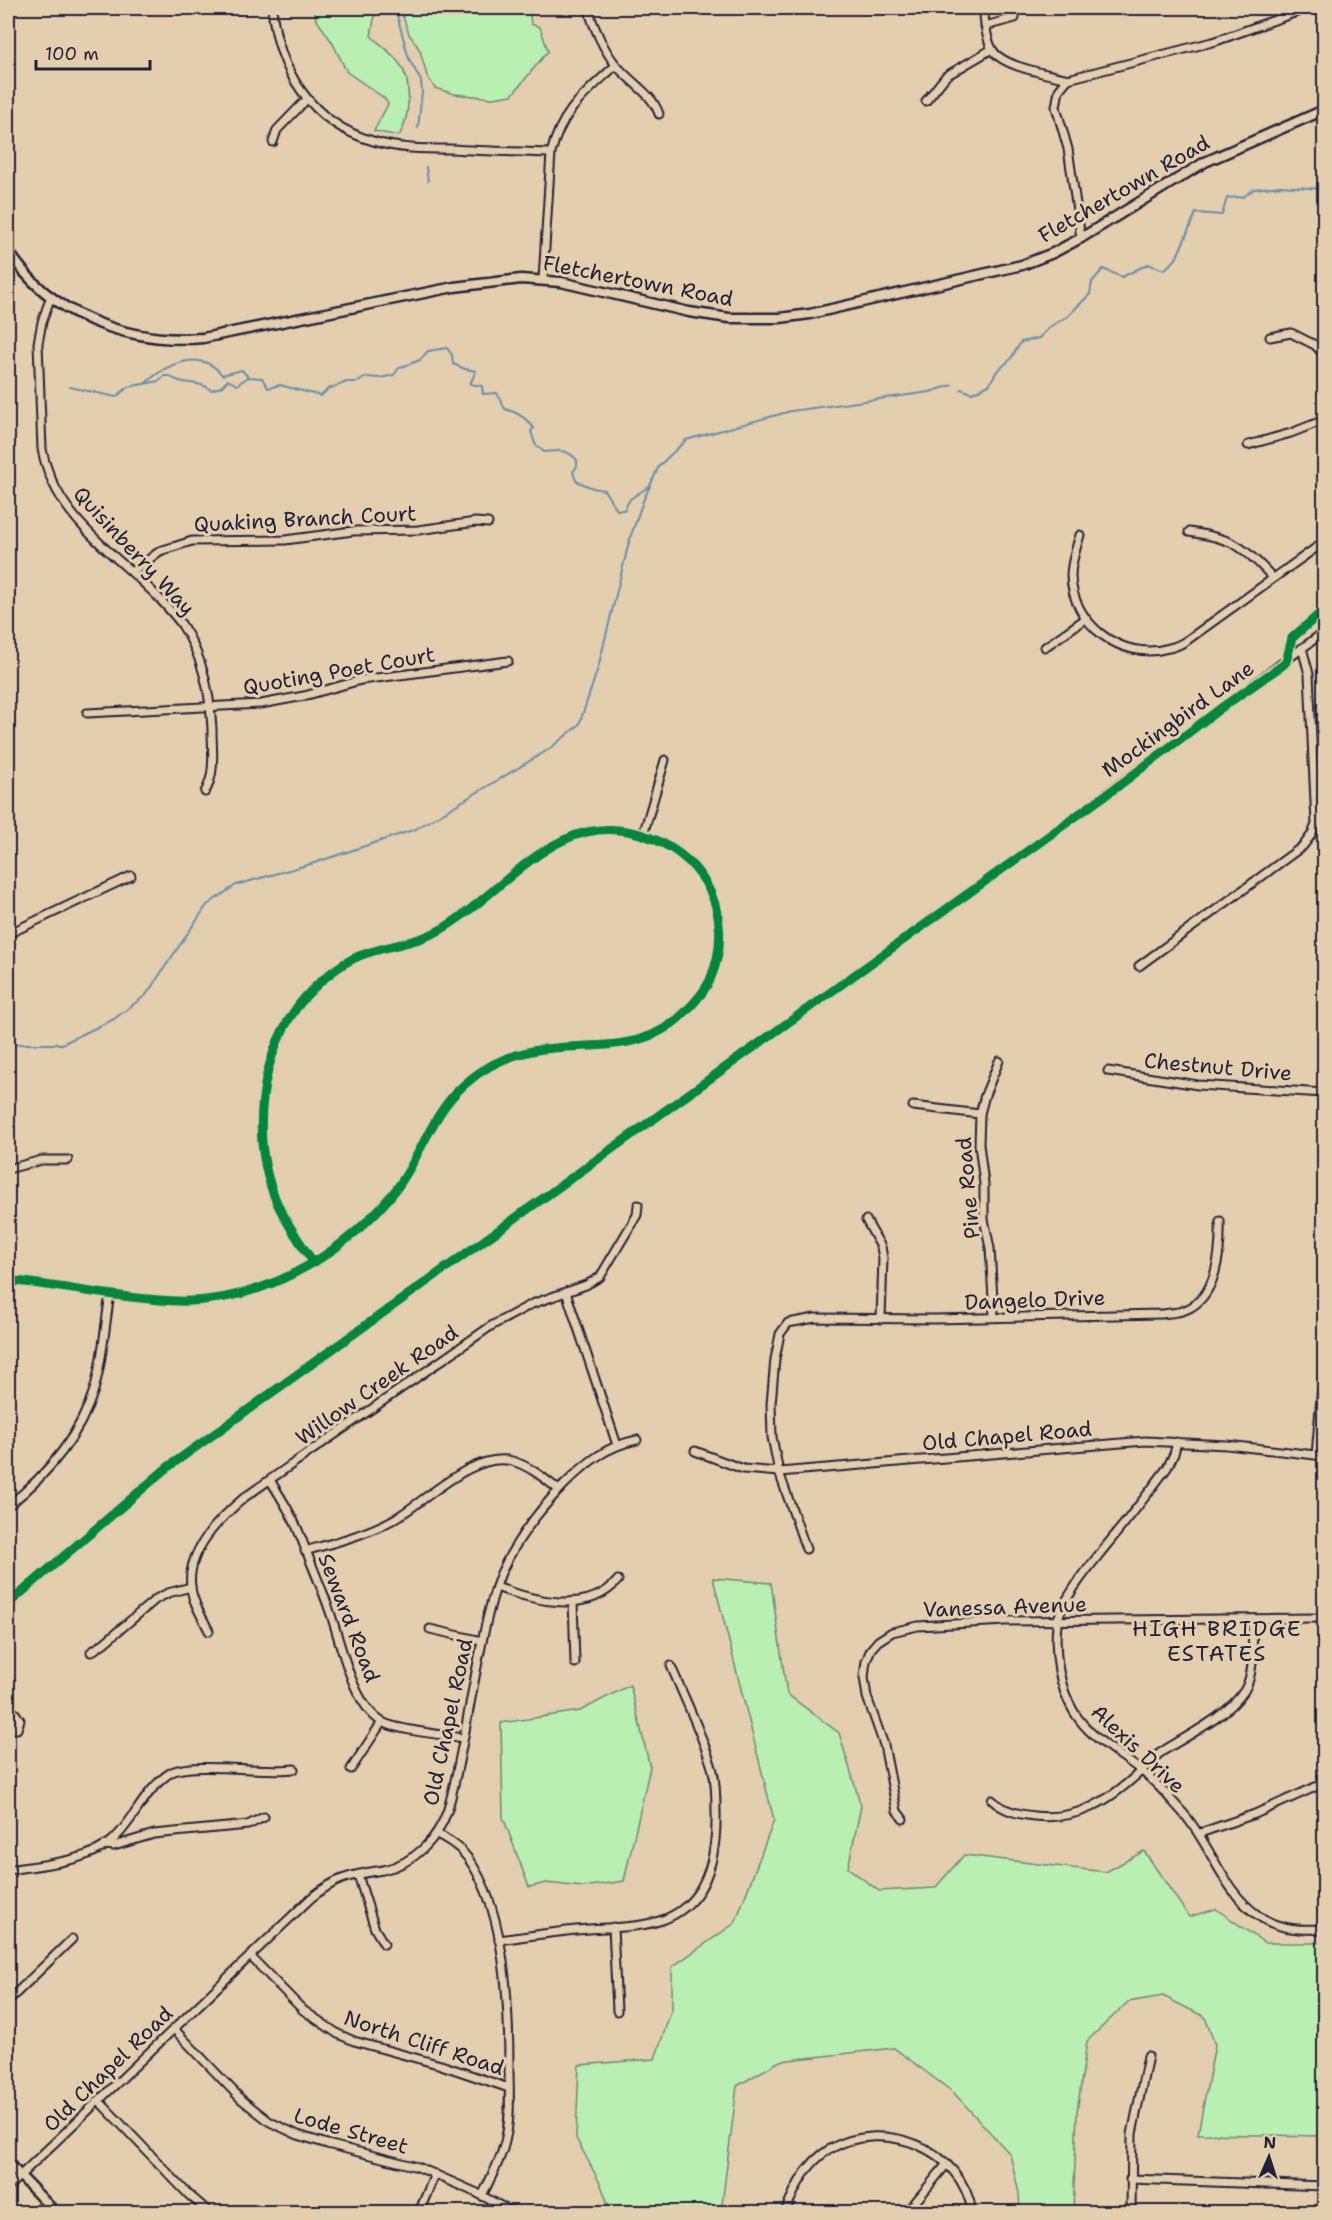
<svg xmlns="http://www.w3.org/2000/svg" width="1332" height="2220" font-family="'Shantell Sans',sans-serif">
<rect width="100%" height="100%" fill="#e3cead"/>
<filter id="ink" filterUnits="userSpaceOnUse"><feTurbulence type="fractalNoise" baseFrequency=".0167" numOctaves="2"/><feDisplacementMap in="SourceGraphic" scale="12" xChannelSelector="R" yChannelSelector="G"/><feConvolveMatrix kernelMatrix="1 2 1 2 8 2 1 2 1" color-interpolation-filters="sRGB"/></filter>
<g filter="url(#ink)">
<!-- green -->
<g fill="#b9efb1" stroke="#6e8876" stroke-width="1.5">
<path d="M 313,8 L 376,8 L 371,36 C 380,44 391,52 399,63 C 413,81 410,117 399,136 L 374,131 L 388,104 L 384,98 L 347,72 L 332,42 L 316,19 Z"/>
<path d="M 400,8 L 529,8 L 531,24 L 540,27 L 548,51 L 512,95 L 493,98 L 454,94 L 435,88 L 427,76 L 420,50 L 409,34 Z"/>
<path d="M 713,1578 L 771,1583 L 787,1694 L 839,1733 L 861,1806 L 848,1868 L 879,1891 L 935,1888 L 964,1855 L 1106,1872 L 1144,1851 L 1189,1917 L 1216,1909 L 1265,1943 L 1324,1943 L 1324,2136 L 1198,2134 L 1215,2045 L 1205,2017 L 1163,1996 L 1128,2002 L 1087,2041 L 1077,2112 L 1073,2212 L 1020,2212 L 1019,2193 L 1010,2154 L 954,2093 L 894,2048 L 780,2061 L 737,2086 L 721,2212 L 611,2212 L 601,2185 L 576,2138 L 579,2065 L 655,2059 L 672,2009 L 672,1967 L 735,1923 L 774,1820 Z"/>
<path d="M 630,1685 L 650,1767 L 624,1881 L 583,1887 L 546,1883 L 529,1887 L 503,1817 L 501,1723 L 580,1711 Z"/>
</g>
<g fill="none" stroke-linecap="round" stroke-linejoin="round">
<!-- stream -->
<g stroke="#688fad" stroke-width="2">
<path d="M 395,8 L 409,59 L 421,81 L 422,92 L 418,128"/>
<path d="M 426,167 L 428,181"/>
<path d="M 146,383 C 166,364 201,348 222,375 L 242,370 L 248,377"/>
<path d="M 70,387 L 116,397 L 128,387 L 159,381 L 164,376 L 170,376 C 181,386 200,380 211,390 L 221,387 L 228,380 L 237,385 L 248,377 L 262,378 L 268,388 L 280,385 L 321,396 L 328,389 L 347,382 L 358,382 L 366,377 L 380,378 L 394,375 L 399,368 L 420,360 L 428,351 L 447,348 L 452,355 L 453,364 L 465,369 L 476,371 L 470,384 L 482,386 L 483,394 L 497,393 L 505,409 C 518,413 525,417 534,428 L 531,431 L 535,444 L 544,452 C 559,451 566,448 577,460 L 577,466 L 573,472 L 576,481 L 593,488 L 604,490 L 617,510 L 624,510 L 630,499 L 648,487"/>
<path d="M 961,389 L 972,393 L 989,385 L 997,371 L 1010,360 L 1021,342 L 1039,338 L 1051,326 L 1068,316 L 1090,294 L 1092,282 L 1103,269 L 1122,277 L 1148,264 L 1164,270 L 1176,259 L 1196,213 L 1222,215 L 1227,198 L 1243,197 L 1254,189 L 1281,186 L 1322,189 L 1324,186"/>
<path d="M 8,1050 L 16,1044 L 62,1044 L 114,1019 L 146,995 L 207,905 L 236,885 L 314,863 L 416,829 L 548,750 L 579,725 L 598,668 L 630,538 L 643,501 L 659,466 L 686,440 L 791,411 L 930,392 L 952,385"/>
</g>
<defs>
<g id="minor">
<path d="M 272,8 C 278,70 311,123 373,141 C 398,149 424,149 450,149 C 484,151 518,152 551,153"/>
<path d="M 588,8 C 593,26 604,51 617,66 C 631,83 652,93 659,114"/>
<path d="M 983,8 C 985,21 985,36 992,49 C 1001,67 1049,74 1068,79"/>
<path d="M 985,26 L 1015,18"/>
<path d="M 926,101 L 946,76 L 992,49"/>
<path d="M 273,142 L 277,130 L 307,99"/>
<path d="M 1081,238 L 1068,149 L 1056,107 L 1059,90 L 1068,79 L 1216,41 L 1308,8"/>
<path d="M 543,279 L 551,153 C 562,110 585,94 616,65"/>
<path d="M 51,296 L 42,322 L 38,343 L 42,449 C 55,518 112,550 158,597 C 166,606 175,615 182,625 C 203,657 210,692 212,729 C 212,750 216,773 205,792"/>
<path d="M 1270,337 L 1291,333 L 1315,345 L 1324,355"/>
<path d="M 1248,445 L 1291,433 L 1324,420"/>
<path d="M 1189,532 C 1232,538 1244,546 1273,578"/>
<path d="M 1080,535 C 1076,549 1071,562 1071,576 C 1072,624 1122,662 1169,648 C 1175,647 1181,644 1186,641 L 1324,542"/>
<path d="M 132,572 L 160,551 L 192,541 L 285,540 L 353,531 L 418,530 L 476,522 L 488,523"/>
<path d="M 1045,647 L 1085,619"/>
<path d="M 87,713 L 261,704 L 304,696 L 361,680 L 508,661"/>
<path d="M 1091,805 L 1324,632"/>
<path d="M 643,835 L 665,760"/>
<path d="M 8,934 L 131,876"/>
<path d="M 1139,966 L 1303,846 L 1312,834 L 1316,824 L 1309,674 L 1302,648"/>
<path d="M 1108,1071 L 1198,1085 L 1324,1093"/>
<path d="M 913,1106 L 980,1114"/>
<path d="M 8,1169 L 42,1160 L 68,1160"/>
<path d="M 866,1220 L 881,1247 L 883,1258 L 881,1319"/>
<path d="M 8,1280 C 63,1286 120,1299 176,1301 C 259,1304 338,1258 390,1197 C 420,1162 429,1115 465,1084 C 484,1067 507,1056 532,1051 C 591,1040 645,1058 690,1007 C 698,999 705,990 710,980 C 724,948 723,911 705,882 C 691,859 671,845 646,836 C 557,805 507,892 440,930 C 415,944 386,945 359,956 C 340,964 320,981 306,996 C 258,1051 249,1140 278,1205 C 288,1226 301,1244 314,1263"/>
<path d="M 566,1292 L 617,1445"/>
<path d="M 994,1316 L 990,1248 L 984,1219 L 984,1184 L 979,1144 L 980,1114 L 985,1095 L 999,1061"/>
<path d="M 1177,1442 L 1174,1454 L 1167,1468 C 1155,1484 1143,1500 1131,1515 C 1112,1540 1061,1595 1057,1624 C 1054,1653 1059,1687 1074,1712 C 1090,1738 1116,1751 1139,1769 C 1156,1781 1170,1799 1184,1814 C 1212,1846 1222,1891 1259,1916 C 1278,1930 1302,1930 1324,1929"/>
<path d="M 695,1451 L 743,1469 L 779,1472 L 1145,1441 L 1227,1445 L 1324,1456"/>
<path d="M 1316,1455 L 1324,1362"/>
<path d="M 270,1480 C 282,1499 294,1518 302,1540 C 311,1564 322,1588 330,1612 C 341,1643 352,1704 382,1722 C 396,1730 444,1735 463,1738"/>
<path d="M 8,1506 C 47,1475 79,1438 94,1390 C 103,1359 105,1325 110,1294"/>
<path d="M 806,1549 L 779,1472 L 772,1437 L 771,1404 L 775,1359 L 780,1334 L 788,1323 L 815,1318 L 935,1319 L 1162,1314 C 1169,1313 1178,1313 1185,1310 C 1217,1298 1221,1251 1220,1221"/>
<path d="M 305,1551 C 336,1542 368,1534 396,1518 C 427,1500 474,1451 512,1461 C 530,1466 545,1479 559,1490"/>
<path d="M 496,1587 C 532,1600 588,1616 618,1580"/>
<path d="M 573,1601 L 575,1663"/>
<path d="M 430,1629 L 482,1641"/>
<path d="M 209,1631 C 203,1618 192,1602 191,1587 C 186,1551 220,1518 245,1497 L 491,1326 L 532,1304 L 586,1285 L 600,1277 L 637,1215 L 638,1205"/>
<path d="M 91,1652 L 104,1643 L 156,1599 L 168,1593 L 191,1587"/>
<path d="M 8,1714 L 15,1713 L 20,1720 L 17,1729 L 8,1730"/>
<path d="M 351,1769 L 382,1722"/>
<path d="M 992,1800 C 1004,1811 1018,1814 1034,1816 C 1078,1821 1109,1801 1140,1772 C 1147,1766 1152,1759 1160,1753 C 1186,1736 1227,1717 1244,1691 C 1256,1672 1252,1640 1252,1619"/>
<path d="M 903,1819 L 897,1811 L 884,1745 L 867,1697 L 864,1677 L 866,1661 L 871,1649 L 878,1641 L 892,1632 L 918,1626 L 1005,1621 L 1324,1618"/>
<path d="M 1200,1833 L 1255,1814 L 1324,1783"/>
<path d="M 437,1834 C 445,1838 453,1843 460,1849 C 506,1896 509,2006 509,2068 C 509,2091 511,2115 506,2137 C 502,2158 491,2177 482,2196"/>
<path d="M 105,1845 L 114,1846 L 154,1834 L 248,1825 L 264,1817"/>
<path d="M 8,1870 C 39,1865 89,1862 113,1840 C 134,1821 145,1789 170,1773 C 190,1761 265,1773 294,1769"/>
<path d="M 358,1875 L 375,1929 L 384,1944"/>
<path d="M 613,1927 L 617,2011"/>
<path d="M 499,1940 C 529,1936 559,1931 589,1929 C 614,1927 641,1928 665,1919 C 709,1901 717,1854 716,1812 C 716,1798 716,1784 713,1771 C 703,1735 685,1700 671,1666"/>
<path d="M 250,1956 L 303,2010 L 338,2034 L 354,2041 L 441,2065 L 509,2088"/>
<path d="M 8,2001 L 72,1939"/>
<path d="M 174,2029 L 241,2099 L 270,2122 L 298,2135 L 327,2144 L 418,2167 L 477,2193 L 512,2212"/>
<path d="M 99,2101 L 188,2194 L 209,2212"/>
<path d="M 1130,2179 L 1324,2186"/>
<path d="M 8,2187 L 311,1898 C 321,1890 331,1883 342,1879 C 355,1874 370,1872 383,1870 C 415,1863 438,1839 448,1809 C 462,1758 469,1704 480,1652 C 485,1626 491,1598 501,1573 C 516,1540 539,1510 564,1485 C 586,1463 606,1446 637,1440"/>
<path d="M 419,2212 L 435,2174"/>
<path d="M 785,2212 C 795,2188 806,2163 830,2149 C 884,2118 962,2148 972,2212"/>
<path d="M 907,2212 L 946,2165"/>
<path d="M 1131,2212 L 1132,2134 L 1148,2056"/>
</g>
<g id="tertiary">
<path d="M 8,250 C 49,316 129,344 203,338 L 454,287 L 521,279 L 561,282 L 689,312 L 729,318 L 780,318 L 810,314 L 1022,265 L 1053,253 L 1081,238 L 1205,162 L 1324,110"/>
<path d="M 8,2163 L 55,2212"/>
</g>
</defs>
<!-- minor casing -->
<use href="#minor" stroke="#22223b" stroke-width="11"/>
<!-- tertiary casing -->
<use href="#tertiary" stroke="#22223b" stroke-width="13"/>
<!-- minor -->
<use href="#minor" stroke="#e3cead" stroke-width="7"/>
<!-- tertiary -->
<use href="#tertiary" stroke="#e3cead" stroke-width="8"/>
<defs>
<g id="cycleway">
<path d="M 8,1280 C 63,1286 120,1299 176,1301 C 259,1304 338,1258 390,1197 C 420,1162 429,1115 465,1084 C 484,1067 507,1056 532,1051 C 591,1040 645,1058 690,1007 C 698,999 705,990 710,980 C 724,948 723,911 705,882 C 691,859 671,845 646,836 C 557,805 507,892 440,930 C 415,944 386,945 359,956 C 340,964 320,981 306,996 C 258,1051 249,1140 278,1205 C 288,1226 301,1244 314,1263"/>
<path d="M 8,1604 L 168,1467 L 1121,784 L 1221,708 L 1283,665 L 1286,662 L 1292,638 L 1324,610"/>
</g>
</defs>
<!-- cycleway casing -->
<use href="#cycleway" stroke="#e3cead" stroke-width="13"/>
<!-- cycleway -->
<use href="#cycleway" stroke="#00873e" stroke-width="9"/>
</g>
</g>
<g text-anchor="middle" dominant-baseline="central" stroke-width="6" stroke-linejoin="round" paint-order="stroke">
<!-- street labels -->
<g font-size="21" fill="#22223b" stroke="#e3cead">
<text transform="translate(1124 189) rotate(-30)">Fletchertown Road</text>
<text transform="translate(638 281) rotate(11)">Fletchertown Road</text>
<text transform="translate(305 519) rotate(-3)">Quaking Branch Court</text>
<text transform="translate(134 551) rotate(47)">Quisinberry Way</text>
<text transform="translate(339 671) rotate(-10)">Quoting Poet Court</text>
<text transform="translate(1178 719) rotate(-36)">Mockingbird Lane</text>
<text transform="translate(1218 1067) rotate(5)">Chestnut Drive</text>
<text transform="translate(968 1188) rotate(-95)">Pine Road</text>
<text transform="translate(1035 1300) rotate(-2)">Dangelo Drive</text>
<text transform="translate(377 1385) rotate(-35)">Willow Creek Road</text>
<text transform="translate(1007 1436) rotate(-5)">Old Chapel Road</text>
<text transform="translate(1005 1607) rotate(-2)">Vanessa Avenue</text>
<text transform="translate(349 1618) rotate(69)">Seward Road</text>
<text transform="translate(448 1722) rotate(-78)">Old Chapel Road</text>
<text transform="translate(1138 1749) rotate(43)">Alexis Drive</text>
<text transform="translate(424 2043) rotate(18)">North Cliff Road</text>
<text transform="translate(108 2069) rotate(-44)">Old Chapel Road</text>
<text transform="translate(351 2131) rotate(16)">Lode Street</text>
</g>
<!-- neighbourhood labels -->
<g font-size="22" letter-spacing="1.5" fill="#22223b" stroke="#e3cead">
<text x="1217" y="1628">HIGH BRIDGE<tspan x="1217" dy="25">ESTATES</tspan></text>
</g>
</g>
<!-- margin -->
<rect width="1332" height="2220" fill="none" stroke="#e3cead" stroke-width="30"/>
<rect x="15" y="15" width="1302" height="2190" fill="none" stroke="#22223b" stroke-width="2" filter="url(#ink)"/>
<!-- north arrow -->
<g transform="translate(1269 2157) rotate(3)" stroke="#e3cead" stroke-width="4.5" paint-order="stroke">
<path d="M0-4.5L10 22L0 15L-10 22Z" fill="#22223b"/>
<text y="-9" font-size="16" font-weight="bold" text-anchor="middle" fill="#22223b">N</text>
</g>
<!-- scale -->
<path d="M36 60v9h114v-9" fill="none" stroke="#22223b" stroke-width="3"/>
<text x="45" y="60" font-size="18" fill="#22223b" stroke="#e3cead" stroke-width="4.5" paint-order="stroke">100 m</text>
</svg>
